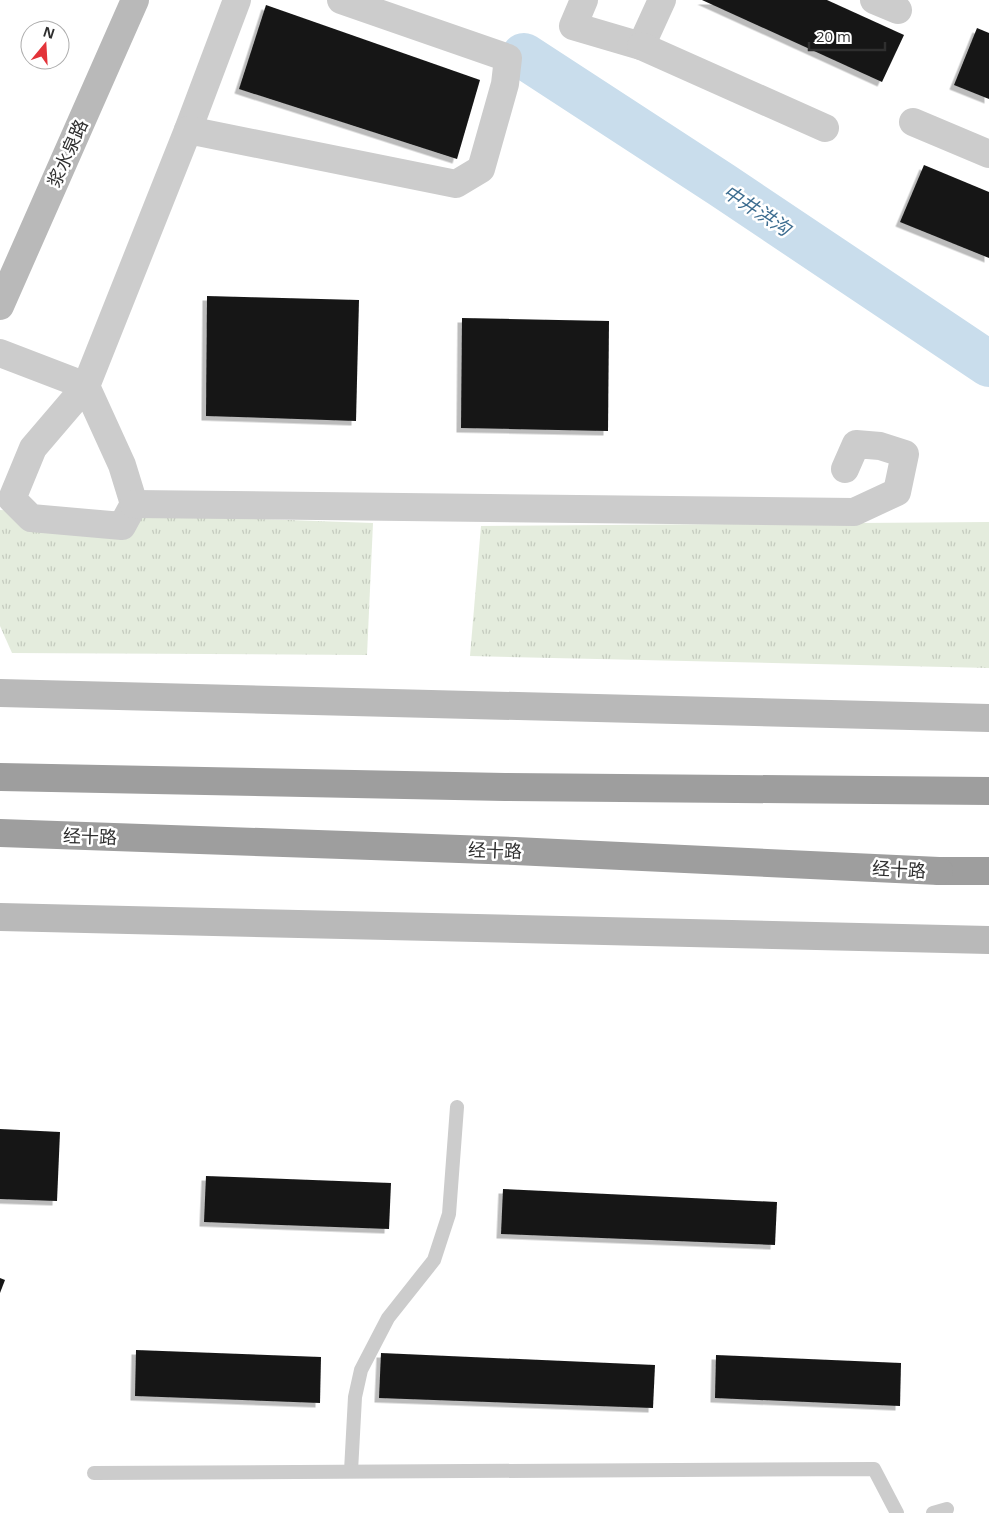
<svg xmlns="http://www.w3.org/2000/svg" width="989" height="1513" font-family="'Open Sans','Noto Sans SC',sans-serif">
<defs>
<pattern id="grass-tufts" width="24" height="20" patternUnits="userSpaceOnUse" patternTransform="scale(1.25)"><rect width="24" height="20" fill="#e4ecdd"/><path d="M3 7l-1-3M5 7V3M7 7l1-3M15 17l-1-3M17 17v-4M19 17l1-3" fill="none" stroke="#c4cbbe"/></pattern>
<filter id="shadow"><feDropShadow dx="-4.5" dy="4.5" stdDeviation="0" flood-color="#0004"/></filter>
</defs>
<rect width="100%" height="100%" fill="#fff"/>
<!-- grass -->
<g fill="url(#grass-tufts)">
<path d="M 0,510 L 373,523 L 367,655 L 12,653 L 0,626 Z"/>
<path d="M 989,522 L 989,668 L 470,656 L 481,526 Z"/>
</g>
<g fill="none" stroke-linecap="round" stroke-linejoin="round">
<!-- river -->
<path stroke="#c9ddec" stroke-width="46" d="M 524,56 L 722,185 L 989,364"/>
</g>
<!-- building -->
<g fill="#161616" filter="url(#shadow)">
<path d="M 702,0 L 827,0 L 904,35 L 882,82 Z"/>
<path d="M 266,5 L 480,80 L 457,159 L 239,89 Z"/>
<path d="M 977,28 L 989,33 L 989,99 L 954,85 Z"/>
<path d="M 924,165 L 989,192 L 989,258 L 900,222 Z"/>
<path d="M 207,296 L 359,300 L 356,421 L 206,416 Z"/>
<path d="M 462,318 L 609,321 L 608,431 L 461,428 Z"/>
<path d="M 0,1129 L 60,1132 L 57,1201 L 0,1199 Z"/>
<path d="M 206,1176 L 391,1183 L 389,1229 L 204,1222 Z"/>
<path d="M 503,1189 L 777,1202 L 775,1245 L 501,1234 Z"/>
<path d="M 0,1278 L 5,1280 L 0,1293 Z"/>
<path d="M 136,1350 L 321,1357 L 320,1403 L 135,1396 Z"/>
<path d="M 381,1353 L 655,1365 L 653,1408 L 379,1398 Z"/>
<path d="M 716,1355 L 901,1363 L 900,1406 L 715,1398 Z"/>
</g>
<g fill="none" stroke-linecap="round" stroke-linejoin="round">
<!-- service -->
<g stroke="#ccc" stroke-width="14">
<path d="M 351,1471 L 355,1397 L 361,1370 L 388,1318 L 434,1260 L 449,1214 L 457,1107"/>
<path d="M 94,1473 L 874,1469 L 897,1513"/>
<path d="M 933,1513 L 947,1509"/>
</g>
<!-- minor -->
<g stroke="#ccc" stroke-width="28">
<path d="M 584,0 L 573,26 L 641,46 L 662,0"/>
<path d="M 874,0 L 898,10"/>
<path d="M 641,46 L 825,128"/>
<path d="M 913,122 L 989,154"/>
<path d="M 188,130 L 237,0"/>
<path d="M 0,353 L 86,386 L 122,465 L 134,504 L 122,526 L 31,518 L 12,499 L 33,448 L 86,386 L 188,130 L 456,184 L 481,169 L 505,84 L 508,58 L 341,0"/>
<path d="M 134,504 L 854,512 L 897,492 L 905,454 L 880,446 L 856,444 L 845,469"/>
</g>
<!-- secondary -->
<g stroke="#b9b9b9" stroke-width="28">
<path d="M 0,306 L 135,0"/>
<path d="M 0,693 L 989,718"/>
<path d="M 0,917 L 989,940"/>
</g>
<!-- trunk -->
<g stroke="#9e9e9e" stroke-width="28">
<path d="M 0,777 L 505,787 L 989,791"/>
<path d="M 939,871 L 989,871"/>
</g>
<!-- trunk-bridge -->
<path stroke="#9e9e9e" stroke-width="28" d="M 0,833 L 515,851 L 939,871"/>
</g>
<g text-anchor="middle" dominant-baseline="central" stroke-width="5" stroke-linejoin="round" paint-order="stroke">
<!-- street labels -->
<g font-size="18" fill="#2f2f2f" stroke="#fff">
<text transform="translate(67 153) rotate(-66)">浆水泉路</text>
<text transform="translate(90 836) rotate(2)">经十路</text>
<text transform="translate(495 850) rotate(2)">经十路</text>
<text transform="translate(899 869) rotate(3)">经十路</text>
</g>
<!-- water labels -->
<g font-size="19" font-style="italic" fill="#3d6d90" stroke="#fff">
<text transform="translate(757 210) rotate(33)">中井洪沟</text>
</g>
</g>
<!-- north arrow -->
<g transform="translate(45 45) rotate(18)"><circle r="24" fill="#ffffff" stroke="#acacac"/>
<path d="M0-4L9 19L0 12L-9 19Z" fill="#e33339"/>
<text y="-8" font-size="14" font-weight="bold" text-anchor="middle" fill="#2f2f2f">N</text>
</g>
<!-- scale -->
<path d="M809 42v8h76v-8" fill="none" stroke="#2f2f2f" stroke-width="2.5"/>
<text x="816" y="42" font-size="15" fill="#2f2f2f" stroke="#ffffff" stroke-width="4" paint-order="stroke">20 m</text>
</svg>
